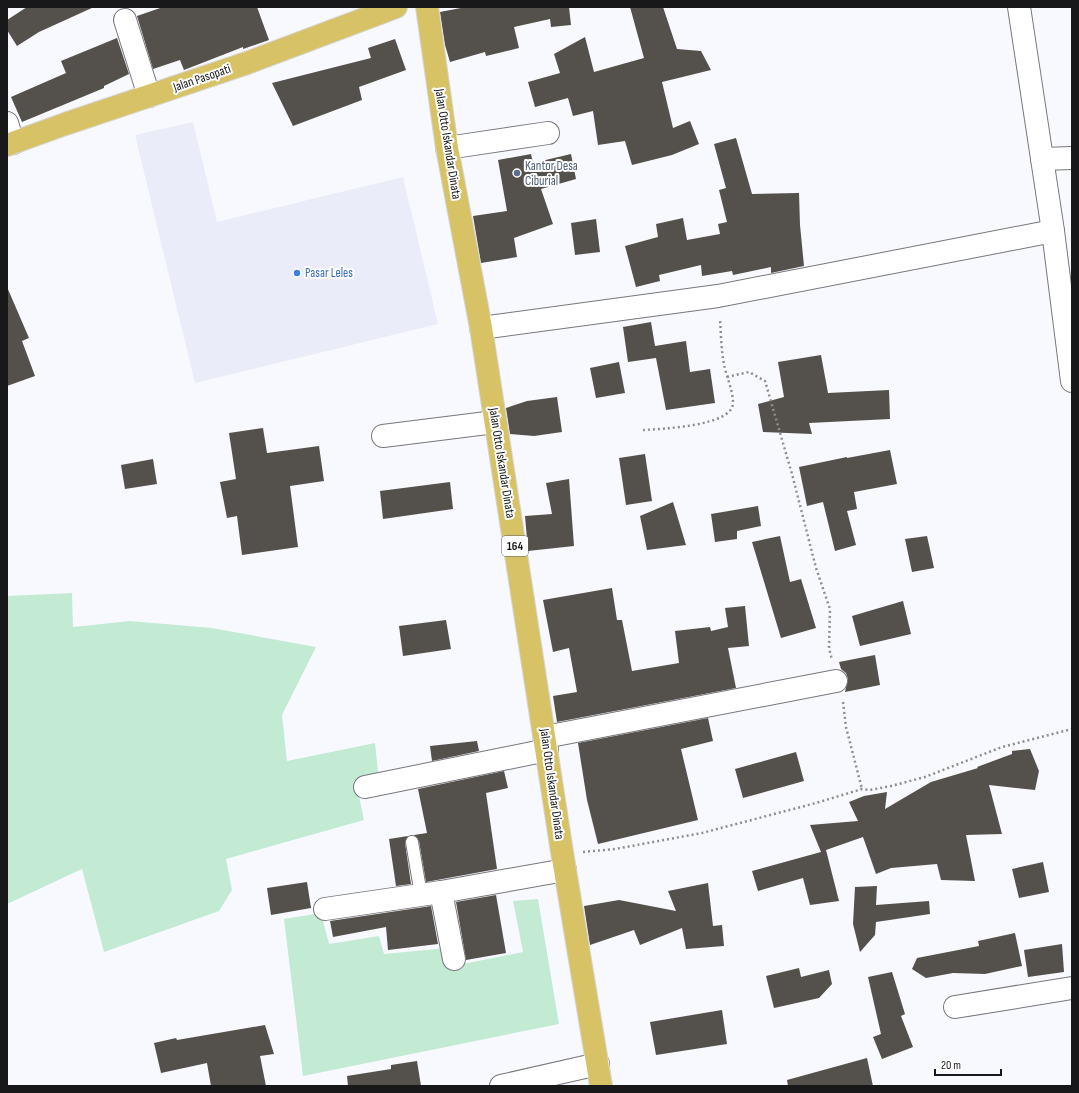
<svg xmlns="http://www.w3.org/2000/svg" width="1079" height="1093" font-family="'Sofia Sans Condensed',sans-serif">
<rect width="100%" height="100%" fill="#f8f9fe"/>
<!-- built -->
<path fill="#eaecfa" d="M 193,122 L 217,222 L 403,177 L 438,324 L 195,383 L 135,135 Z"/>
<!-- green -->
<g fill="#c3ebd4">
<path d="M 72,593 L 73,627 L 130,621 L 212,628 L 316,647 L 282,715 L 287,761 L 375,743 L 380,789 L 358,791 L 364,820 L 226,859 L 232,890 L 219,911 L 104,952 L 82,869 L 7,904 L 7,596 Z"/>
<path d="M 538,899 L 559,1024 L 303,1076 L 284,919 L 321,913 L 329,944 L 379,936 L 384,954 L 446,948 L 448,967 L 523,952 L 513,901 Z"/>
</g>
<!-- building -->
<g fill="#54504c">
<path d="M 27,7 L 94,7 L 39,32 L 17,46 L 7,30 L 7,20 Z"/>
<path d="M 163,7 L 257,7 L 269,40 L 243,49 L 243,47 L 184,70 L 180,60 L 153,69 L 137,16 Z"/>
<path d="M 466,7 L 569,7 L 571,25 L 551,27 L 550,19 L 514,27 L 519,48 L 486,56 L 485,52 L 450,62 L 445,45 L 440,12 Z"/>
<path d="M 630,7 L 663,7 L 677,49 L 701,51 L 711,70 L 662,82 L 673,128 L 690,121 L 699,144 L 672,155 L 632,165 L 625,141 L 598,145 L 593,111 L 573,116 L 568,98 L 535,107 L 528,82 L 560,73 L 554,54 L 585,37 L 594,72 L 644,58 Z"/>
<path d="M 117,38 L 129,74 L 104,86 L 104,88 L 22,122 L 11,97 L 66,73 L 61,61 Z"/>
<path d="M 395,39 L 406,70 L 359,87 L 362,100 L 293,126 L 272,83 L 371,58 L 368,48 Z"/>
<path d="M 736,138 L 752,194 L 799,193 L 800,225 L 804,266 L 771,273 L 771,267 L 733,275 L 732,271 L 702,276 L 701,265 L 659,275 L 660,281 L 636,287 L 625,246 L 658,237 L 656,224 L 683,218 L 687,240 L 720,234 L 718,224 L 727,222 L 719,190 L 726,188 L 714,144 Z"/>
<path d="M 531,154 L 533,163 L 571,154 L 576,179 L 541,189 L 553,224 L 514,238 L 517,257 L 481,263 L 473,216 L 507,211 L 498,160 Z"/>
<path d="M 596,219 L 600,252 L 575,255 L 571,223 Z"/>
<path d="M 7,287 L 29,338 L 22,341 L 35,376 L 7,386 Z"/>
<path d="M 651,322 L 655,346 L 686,341 L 690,372 L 710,369 L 715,403 L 666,410 L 656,358 L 628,362 L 623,327 Z"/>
<path d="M 821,355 L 828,393 L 889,390 L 890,419 L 809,423 L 812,434 L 763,432 L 758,404 L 784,397 L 778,362 Z"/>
<path d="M 619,362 L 625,393 L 596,398 L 590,368 Z"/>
<path d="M 557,397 L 562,432 L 534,436 L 510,434 L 506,408 L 527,401 Z"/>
<path d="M 263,428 L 267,453 L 319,446 L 324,481 L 290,486 L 298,547 L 242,555 L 237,516 L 227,518 L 220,482 L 236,479 L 229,433 Z"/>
<path d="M 890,450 L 897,484 L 854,492 L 857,509 L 847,511 L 856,545 L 835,551 L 823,502 L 807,506 L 799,467 L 847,457 L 847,458 Z"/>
<path d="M 645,454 L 652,501 L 626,505 L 619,458 Z"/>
<path d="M 153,459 L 157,484 L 125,489 L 121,465 Z"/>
<path d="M 569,479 L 574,546 L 528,551 L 525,516 L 552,514 L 546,483 Z"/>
<path d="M 450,482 L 453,509 L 383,519 L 380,491 Z"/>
<path d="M 673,502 L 686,545 L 647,550 L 640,516 Z"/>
<path d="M 758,506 L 761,526 L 737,531 L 737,539 L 715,542 L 711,514 Z"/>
<path d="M 780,536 L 790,582 L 801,579 L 816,628 L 781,638 L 752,542 Z"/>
<path d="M 927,536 L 934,568 L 912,572 L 905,539 Z"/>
<path d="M 612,588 L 617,620 L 622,620 L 632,671 L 679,663 L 675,631 L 710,627 L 711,631 L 728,627 L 725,608 L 745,606 L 749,646 L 728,648 L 736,688 L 557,722 L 553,696 L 577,692 L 569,648 L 553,652 L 543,600 Z"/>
<path d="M 903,601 L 911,634 L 860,646 L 852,616 Z"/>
<path d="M 446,620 L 451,649 L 403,656 L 399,626 Z"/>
<path d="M 875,655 L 880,685 L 845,692 L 848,679 L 846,673 L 841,669 L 839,662 Z"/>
<path d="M 708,718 L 713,741 L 681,749 L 698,820 L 598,844 L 587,800 L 578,743 Z"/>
<path d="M 477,741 L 479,751 L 432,761 L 430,746 Z"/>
<path d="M 1030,749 L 1039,771 L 1035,790 L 989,785 L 1002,834 L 966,835 L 975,881 L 941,880 L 937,864 L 891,868 L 876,874 L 863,837 L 826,850 L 839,901 L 810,905 L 803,878 L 758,891 L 752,871 L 821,852 L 810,825 L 858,821 L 849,802 L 864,796 L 887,792 L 885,809 L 931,782 L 978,768 L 977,767 L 1012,754 L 1012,751 Z"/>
<path d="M 796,752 L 804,781 L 743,798 L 735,769 Z"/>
<path d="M 504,771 L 508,788 L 486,793 L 497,869 L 426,882 L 419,841 L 414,835 L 427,833 L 418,789 Z"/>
<path d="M 408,836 L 405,843 L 411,884 L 396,886 L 389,839 Z"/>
<path d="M 1043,862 L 1049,892 L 1019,898 L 1012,869 Z"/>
<path d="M 307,882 L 311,908 L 271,915 L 267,888 Z"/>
<path d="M 708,883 L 713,926 L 722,925 L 724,946 L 686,949 L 682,928 L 640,945 L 634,930 L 590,945 L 584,906 L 619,900 L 676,911 L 668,891 Z"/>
<path d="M 877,886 L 876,905 L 929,901 L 930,914 L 876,922 L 875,935 L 860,952 L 853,924 L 855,887 Z"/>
<path d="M 496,895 L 506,953 L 466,960 L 456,902 Z"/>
<path d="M 431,906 L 438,944 L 388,950 L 386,927 L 333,937 L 330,921 Z"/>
<path d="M 1015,933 L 1022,966 L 985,974 L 953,973 L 926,978 L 912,969 L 917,958 L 979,946 L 978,941 Z"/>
<path d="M 1062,944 L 1064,972 L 1028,977 L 1024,950 Z"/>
<path d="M 799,968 L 801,977 L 829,970 L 832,984 L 819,998 L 774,1008 L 766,976 Z"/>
<path d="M 892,972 L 905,1014 L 901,1016 L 913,1047 L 882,1059 L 873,1037 L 881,1034 L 868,977 Z"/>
<path d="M 722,1010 L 727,1044 L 656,1055 L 650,1022 Z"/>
<path d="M 265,1025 L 274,1054 L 260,1056 L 266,1086 L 211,1086 L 207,1063 L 161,1073 L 154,1043 L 176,1038 L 177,1040 Z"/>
<path d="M 867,1058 L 873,1086 L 788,1086 L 787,1080 Z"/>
<path d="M 417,1061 L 421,1086 L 348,1086 L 347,1076 L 391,1069 L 391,1065 Z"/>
</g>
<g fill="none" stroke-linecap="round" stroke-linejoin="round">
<defs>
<path id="service" d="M 412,842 L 421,895"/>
<g id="minor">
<path d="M 1019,7 L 1053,231 L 1072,381"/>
<path d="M 125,20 L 149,96"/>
<path d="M 7,123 L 13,143"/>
<path d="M 447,148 L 548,133"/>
<path d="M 1042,159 L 1072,158"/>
<path d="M 481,328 L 718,296 L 1053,231"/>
<path d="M 383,436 L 495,422"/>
<path d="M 545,737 L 836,681"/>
<path d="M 365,787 L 547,750"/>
<path d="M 441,892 L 454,959"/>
<path d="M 325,909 L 441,892 L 565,870"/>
<path d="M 955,1007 L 1072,988"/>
<path d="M 501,1086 L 598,1064"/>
</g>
<g id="primary">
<path d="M 427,7 L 447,148 L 481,328 L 562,852 L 601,1086"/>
<path d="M 7,145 L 65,124 L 247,63 L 396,7"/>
</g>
</defs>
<!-- service casing -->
<use href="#service" stroke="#77777d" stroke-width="14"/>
<!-- minor casing -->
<use href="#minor" stroke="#77777d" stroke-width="24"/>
<!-- primary casing -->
<use href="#primary" stroke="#d5d5d6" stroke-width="24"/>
<!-- path -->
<g stroke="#8e8e92" stroke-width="2.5" stroke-dasharray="2 3" stroke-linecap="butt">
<path d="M 727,377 L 749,372 L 765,381 L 792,474 L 816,568 L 830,609 L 829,648 L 832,660"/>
<path d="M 643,430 C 661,429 733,426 733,403 C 733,390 726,376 724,364 C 721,349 721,333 720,319"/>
<path d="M 843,702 L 846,727 L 862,789"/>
<path d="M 583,852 L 615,849 L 702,833 L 816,803 L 862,789 L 870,790 L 891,786 L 925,777 L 1002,747 L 1072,729"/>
</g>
<!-- service -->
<use href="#service" stroke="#fff" stroke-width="12"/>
<!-- minor -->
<use href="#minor" stroke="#fff" stroke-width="22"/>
<!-- primary -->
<use href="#primary" stroke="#d8c266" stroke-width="22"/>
</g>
<!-- markers -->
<circle fill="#5c6f8a" stroke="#fff" stroke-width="1.5" cx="517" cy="173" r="4"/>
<circle fill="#3f7fe0" stroke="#fff" stroke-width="1.5" cx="297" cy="273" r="4"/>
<g text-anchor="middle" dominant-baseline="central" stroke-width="4" stroke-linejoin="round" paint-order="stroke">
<!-- shield labels -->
<rect fill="#fff" stroke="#5d5d5f" stroke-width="1" x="502" y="536" width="26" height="20" rx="3"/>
<g font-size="12" font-weight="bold" fill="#18181a">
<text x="515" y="546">164</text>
</g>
<!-- street labels -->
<g font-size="13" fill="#18181a" stroke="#fff">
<text transform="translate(202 78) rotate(-19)">Jalan Pasopati</text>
<text transform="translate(448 144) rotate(81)">Jalan Otto Iskandar Dinata</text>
<text transform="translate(502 463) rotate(81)">Jalan Otto Iskandar Dinata</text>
<text transform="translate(552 784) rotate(82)">Jalan Otto Iskandar Dinata</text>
</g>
<!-- service labels -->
<g font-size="13" fill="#4e5e75" stroke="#fff" text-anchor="start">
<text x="525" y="166">Kantor Desa<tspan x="525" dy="15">Ciburial</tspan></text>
</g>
<!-- shop labels -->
<g font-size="13" fill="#366cbe" stroke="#fff" text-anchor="start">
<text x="305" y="273">Pasar Leles</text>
</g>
</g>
<!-- border -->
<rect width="1079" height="1093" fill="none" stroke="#18181a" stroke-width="16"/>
<!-- scale -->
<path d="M935 1069v6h66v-6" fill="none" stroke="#18181a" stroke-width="2"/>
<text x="941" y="1069" font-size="12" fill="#18181a" stroke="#ffffff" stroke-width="3" paint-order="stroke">20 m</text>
</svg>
